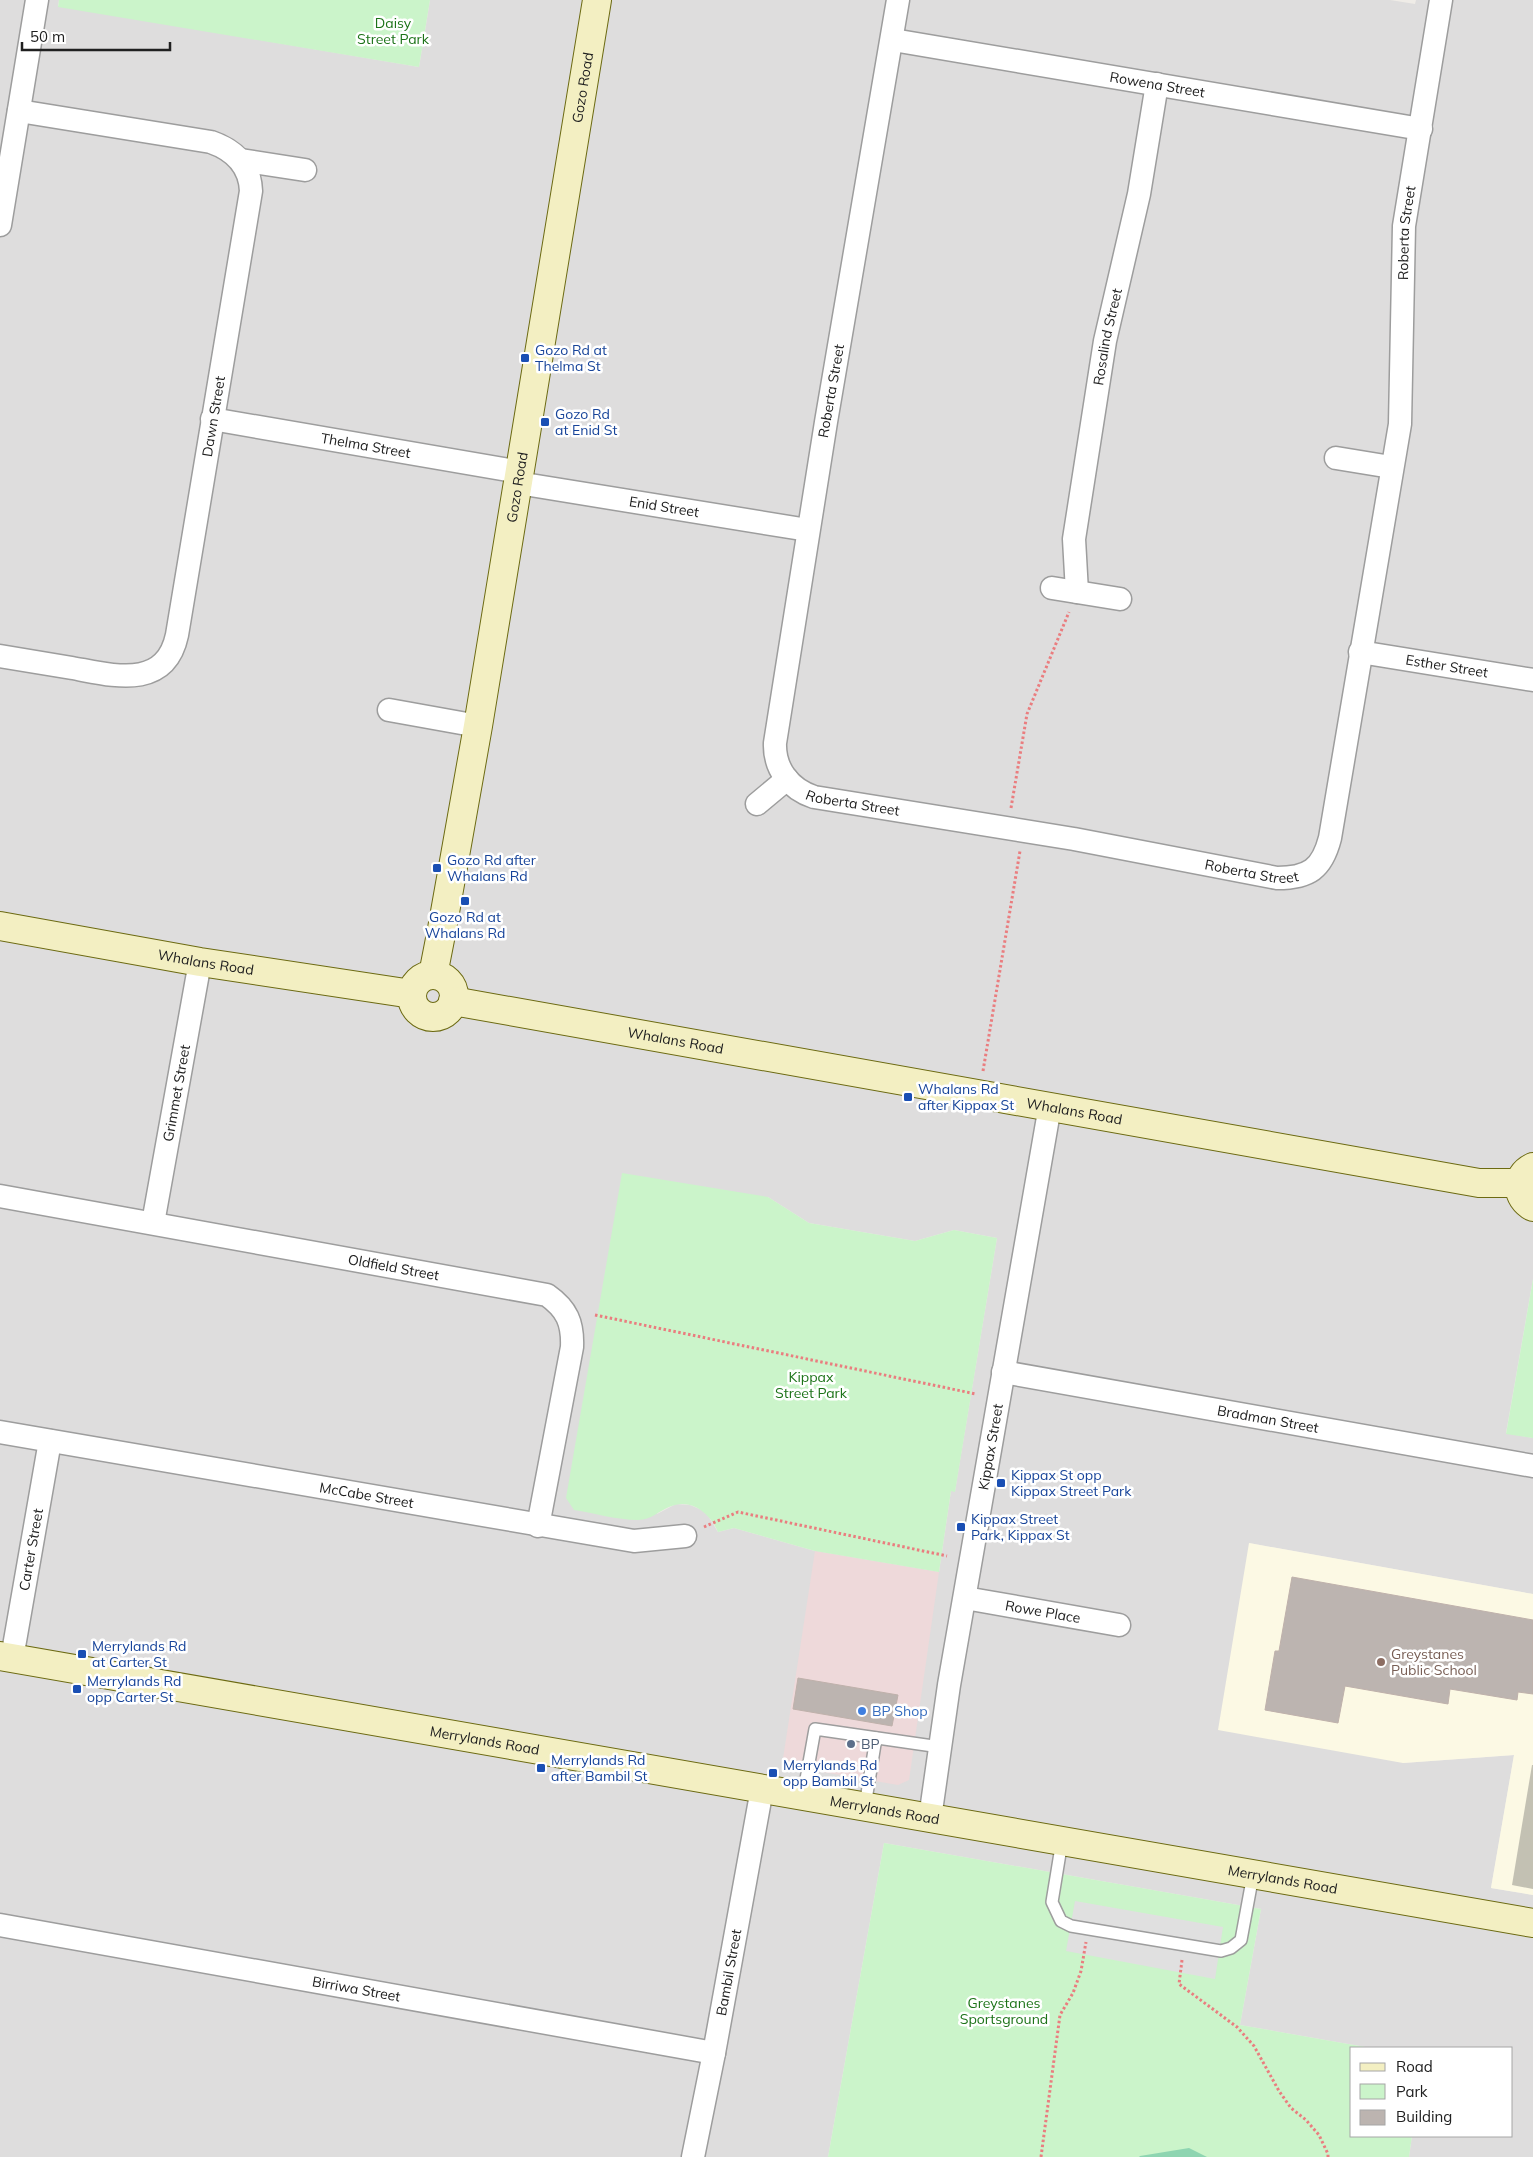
<svg xmlns="http://www.w3.org/2000/svg" width="1533" height="2157" font-family="Mulish,sans-serif">
<rect width="100%" height="100%" fill="#efece7"/>
<!-- residential -->
<path fill="#dedddd" fill-rule="evenodd" d="M 0,0 L 59,0 L 58,6 L 419,67 L 430,0 L 1390,0 L 1415,4 L 1416,0 L 1533,0 L 1533,1279 L 1506,1433 L 1533,1438 L 1533,1594 L 1249,1543 L 1403,1763 L 1514,1755 L 1491,1888 L 1533,1895 L 1533,2157 L 1409,2157 L 1412,2136 L 1512,2136 L 1512,2048 L 1371,2048 L 1240,2025 L 1261,1909 L 884,1843 L 828,2157 L 0,2157 ZM 768,1197 L 809,1223 L 915,1241 L 954,1230 L 997,1238 L 955,1491 L 951,1491 L 939,1572 L 815,1551 L 734,1528 L 718,1532 L 707,1514 L 702,1510 L 690,1505 L 676,1504 L 657,1514 Z"/>
<!-- commercial -->
<path fill="#eed9da" d="M 815,1551 L 939,1572 L 909,1780 L 898,1785 L 782,1765 Z"/>
<!-- education -->
<path fill="#fcf9e4" d="M 1249,1543 L 1533,1594 L 1533,1895 L 1491,1888 L 1514,1755 L 1403,1763 L 1218,1730 Z"/>
<!-- construction -->
<path fill="#c3c1b3" d="M 1532,1765 L 1533,1765 L 1533,1889 L 1512,1885 Z"/>
<!-- park -->
<g fill="#cbf4ca">
<path d="M 59,0 L 430,0 L 419,67 L 58,7 Z"/>
<path d="M 622,1173 L 768,1197 L 809,1223 L 915,1241 L 954,1230 L 997,1238 L 955,1492 L 951,1491 L 939,1572 L 815,1551 L 734,1528 L 718,1532 C 710,1513 691,1497 669,1507 C 659,1511 651,1520 638,1520 C 617,1520 594,1513 574,1510 L 566,1498 Z"/>
<path d="M 1533,1279 L 1533,1438 L 1506,1434 Z"/>
<path d="M 884,1843 L 1261,1909 L 1240,2025 L 1371,2048 L 1352,2048 L 1352,2136 L 1412,2136 L 1409,2157 L 828,2157 Z"/>
</g>
<!-- pitch -->
<path fill="#8ed5b1" d="M 1189,2148 L 1207,2157 L 1139,2157 L 1140,2156 Z"/>
<!-- parking -->
<path fill="#e0e0e0" d="M 1075,1901 L 1223,1927 L 1215,1979 L 1066,1951 Z"/>
<!-- building -->
<g fill="#bcb4b0" stroke="#bfb1ab">
<path d="M 1292,1577 L 1533,1620 L 1533,1694 L 1518,1692 L 1517,1700 L 1450,1689 L 1448,1704 L 1345,1686 L 1338,1723 L 1265,1710 L 1275,1651 L 1279,1651 Z"/>
<path d="M 798,1678 L 898,1695 L 892,1726 L 793,1709 Z"/>
</g>
<g fill="none" stroke-linecap="round" stroke-linejoin="round">
<defs>
<g id="lane">
<path d="M 803,1796 L 815,1729 L 940,1747"/>
<path d="M 865,1806 L 876,1738"/>
<path d="M 1062,1841 L 1052,1902 L 1061,1921 L 1071,1926 L 1221,1951 L 1231,1948 L 1241,1940 L 1253,1875"/>
</g>
<g id="street">
<path id="s1" d="M 898,0 L 826,422 L 775,743 C 774,769 790,789 814,797 L 1074,839 L 1277,878 C 1309,878 1322,869 1330,838 L 1400,424 L 1404,226 L 1441,0"/>
<path id="s2" d="M 893,40 L 1421,129"/>
<path d="M 241,160 L 305,170"/>
<path d="M 0,225 L 37,0"/>
<path id="s3" d="M 212,419 L 520,472"/>
<path d="M 1336,458 L 1391,467"/>
<path id="s4" d="M 518,483 L 808,530"/>
<path d="M 1052,588 L 1120,599"/>
<path id="s5" d="M 1077,592 L 1074,539 L 1105,341 L 1139,194 L 1157,84"/>
<path id="s6" d="M 1360,652 L 1533,680"/>
<path id="s7" d="M 0,656 C 24,660 48,664 72,668 C 112,675 165,691 177,635 L 251,191 C 250,165 234,150 211,142 L 19,111"/>
<path d="M 389,710 L 478,726"/>
<path d="M 757,804 L 787,779"/>
<path id="s8" d="M 0,1196 L 547,1295 C 567,1309 573,1323 572,1347 L 538,1526"/>
<path id="s9" d="M 153,1223 L 200,962"/>
<path id="s10" d="M 1003,1372 L 1533,1466"/>
<path id="s11" d="M 0,1432 L 634,1541 L 685,1536"/>
<path id="s12" d="M 965,1598 L 1119,1625"/>
<path id="s13" d="M 12,1658 L 50,1441"/>
<path id="s14" d="M 930,1818 L 949,1685 L 1050,1106"/>
<path id="s15" d="M 0,1925 L 714,2053"/>
<path id="s16" d="M 693,2157 L 714,2053 L 762,1789"/>
</g>
<g id="secondary">
<path id="s17" d="M 0,926 L 200,962 L 412,994"/>
<path id="s18" d="M 433,975 L 442,929 L 478,726 L 597,0"/>
<circle cx="433" cy="996" r="21"/>
<path id="s19" d="M 453,1001 L 1479,1183 L 1519,1183"/>
<path d="M 1533,1167 C 1514,1176 1516,1198 1533,1207"/>
<path id="s20" d="M 0,1656 L 1533,1923"/>
</g>
</defs>
<!-- lane casing -->
<use href="#lane" stroke="#9d9d9d" stroke-width="14"/>
<!-- street casing -->
<use href="#street" stroke="#9d9d9d" stroke-width="25"/>
<!-- secondary casing -->
<use href="#secondary" stroke="#6c6a12" stroke-width="30"/>
<!-- path -->
<g stroke="#ea7d7f" stroke-width="3" stroke-dasharray="2.5 2.5" stroke-linecap="butt">
<path d="M 1011,808 L 1027,714 L 1069,612"/>
<path d="M 983,1071 L 1020,851"/>
<path d="M 595,1315 L 976,1394"/>
<path d="M 704,1527 L 738,1512 L 947,1556"/>
<path d="M 1182,1960 L 1179,1984 L 1237,2027 L 1254,2046 L 1279,2091 L 1291,2108 L 1306,2120 L 1319,2135 L 1328,2154 L 1328,2157"/>
<path d="M 1041,2157 L 1060,2015 L 1073,1993 L 1081,1971 L 1086,1942"/>
</g>
<!-- lane -->
<use href="#lane" stroke="#fff" stroke-width="11"/>
<!-- street -->
<use href="#street" stroke="#fff" stroke-width="22"/>
<!-- secondary -->
<use href="#secondary" stroke="#f3efc2" stroke-width="28"/>
</g>
<!-- markers -->
<g fill="#1a4fb4" stroke="#fff" stroke-width="2">
<rect x="520" y="353" width="10" height="10" rx="2.5"/>
<rect x="540" y="417" width="10" height="10" rx="2.5"/>
<rect x="432" y="863" width="10" height="10" rx="2.5"/>
<rect x="460" y="896" width="10" height="10" rx="2.5"/>
<rect x="903" y="1092" width="10" height="10" rx="2.5"/>
<rect x="996" y="1478" width="10" height="10" rx="2.5"/>
<rect x="956" y="1522" width="10" height="10" rx="2.5"/>
<rect x="77" y="1649" width="10" height="10" rx="2.5"/>
<rect x="72" y="1684" width="10" height="10" rx="2.5"/>
<rect x="536" y="1763" width="10" height="10" rx="2.5"/>
<rect x="768" y="1768" width="10" height="10" rx="2.5"/>
</g>
<circle fill="#8d6e63" stroke="#fff" stroke-width="2" cx="1381" cy="1662" r="5"/>
<circle fill="#3f7fe0" stroke="#fff" stroke-width="2" cx="862" cy="1711" r="5"/>
<circle fill="#5c6f8a" stroke="#fff" stroke-width="2" cx="851" cy="1744" r="5"/>
<g text-anchor="middle" dominant-baseline="central" stroke-width="5" stroke-linejoin="round" paint-order="stroke">
<!-- park labels -->
<g font-size="14" fill="#1c7318" stroke="#fff">
<text x="393" y="23">Daisy<tspan x="393" dy="16">Street Park</tspan></text>
<text x="811" y="1377">Kippax<tspan x="811" dy="16">Street Park</tspan></text>
<text x="1004" y="2003">Greystanes<tspan x="1004" dy="16">Sportsground</tspan></text>
</g>
<!-- street labels -->
<g font-size="14" fill="#202020" stroke="#fff">
<text stroke="none"><textPath href="#s2" startOffset="268">Rowena Street</textPath></text>
<text stroke="none"><textPath href="#s18" startOffset="900">Gozo Road</textPath></text>
<text stroke="none"><textPath href="#s1" startOffset="1980">Roberta Street</textPath></text>
<text stroke="none"><textPath href="#s5" startOffset="258">Rosalind Street</textPath></text>
<text transform="translate(831 391) rotate(-80)">Roberta Street</text>
<text stroke="none"><textPath href="#s7" startOffset="421">Dawn Street</textPath></text>
<text stroke="none"><textPath href="#s3" startOffset="156">Thelma Street</textPath></text>
<text stroke="none"><textPath href="#s18" startOffset="495">Gozo Road</textPath></text>
<text stroke="none"><textPath href="#s4" startOffset="148">Enid Street</textPath></text>
<text stroke="none"><textPath href="#s6" startOffset="88">Esther Street</textPath></text>
<text stroke="none"><textPath href="#s1" startOffset="864">Roberta Street</textPath></text>
<text stroke="none"><textPath href="#s1" startOffset="1269">Roberta Street</textPath></text>
<text stroke="none"><textPath href="#s17" startOffset="209">Whalans Road</textPath></text>
<text stroke="none"><textPath href="#s19" startOffset="226">Whalans Road</textPath></text>
<text stroke="none"><textPath href="#s9" startOffset="132">Grimmet Street</textPath></text>
<text stroke="none"><textPath href="#s19" startOffset="631">Whalans Road</textPath></text>
<text stroke="none"><textPath href="#s8" startOffset="400">Oldfield Street</textPath></text>
<text stroke="none"><textPath href="#s10" startOffset="269">Bradman Street</textPath></text>
<text stroke="none"><textPath href="#s14" startOffset="376">Kippax Street</textPath></text>
<text stroke="none"><textPath href="#s11" startOffset="372">McCabe Street</textPath></text>
<text stroke="none"><textPath href="#s13" startOffset="110">Carter Street</textPath></text>
<text stroke="none"><textPath href="#s12" startOffset="79">Rowe Place</textPath></text>
<text stroke="none"><textPath href="#s20" startOffset="492">Merrylands Road</textPath></text>
<text stroke="none"><textPath href="#s20" startOffset="898">Merrylands Road</textPath></text>
<text stroke="none"><textPath href="#s20" startOffset="1302">Merrylands Road</textPath></text>
<text stroke="none"><textPath href="#s16" startOffset="188">Bambil Street</textPath></text>
<text stroke="none"><textPath href="#s15" startOffset="362">Birriwa Street</textPath></text>
</g>
<!-- transit labels -->
<g font-size="14" fill="#164399" stroke="#fff" text-anchor="start">
<text x="535" y="350">Gozo Rd at<tspan x="535" dy="16">Thelma St</tspan></text>
<text x="555" y="414">Gozo Rd<tspan x="555" dy="16">at Enid St</tspan></text>
<text x="447" y="860">Gozo Rd after<tspan x="447" dy="16">Whalans Rd</tspan></text>
<text x="465" y="917" text-anchor="middle">Gozo Rd at<tspan x="465" dy="16">Whalans Rd</tspan></text>
<text x="918" y="1089">Whalans Rd<tspan x="918" dy="16">after Kippax St</tspan></text>
<text x="1011" y="1475">Kippax St opp<tspan x="1011" dy="16">Kippax Street Park</tspan></text>
<text x="971" y="1519">Kippax Street<tspan x="971" dy="16">Park, Kippax St</tspan></text>
<text x="92" y="1646">Merrylands Rd<tspan x="92" dy="16">at Carter St</tspan></text>
<text x="87" y="1681">Merrylands Rd<tspan x="87" dy="16">opp Carter St</tspan></text>
<text x="551" y="1760">Merrylands Rd<tspan x="551" dy="16">after Bambil St</tspan></text>
<text x="783" y="1765">Merrylands Rd<tspan x="783" dy="16">opp Bambil St</tspan></text>
</g>
<!-- education labels -->
<g font-size="14" fill="#785e54" stroke="#fff" text-anchor="start">
<text x="1391" y="1654">Greystanes<tspan x="1391" dy="16">Public School</tspan></text>
</g>
<!-- shop labels -->
<g font-size="14" fill="#366cbe" stroke="#fff" text-anchor="start">
<text x="872" y="1711">BP Shop</text>
</g>
<!-- service labels -->
<g font-size="14" fill="#4e5e75" stroke="#fff" text-anchor="start">
<text x="861" y="1744">BP</text>
</g>
</g>
<!-- legend -->
<rect x="1350" y="2047" width="162" height="90" fill="#ffffff" stroke="#a6a6a6"/>
<rect x="1360" y="2063" width="25" height="8" fill="#f3efc2" stroke="#a6a6a6"/>
<text x="1396" y="2072" font-size="15" fill="#202020">Road</text>
<rect x="1360" y="2084" width="25" height="15" fill="#cbf4ca" stroke="#a6a6a6"/>
<text x="1396" y="2097" font-size="15" fill="#202020">Park</text>
<rect x="1360" y="2110" width="25" height="15" fill="#bcb4b0" stroke="#a6a6a6"/>
<text x="1396" y="2122" font-size="15" fill="#202020">Building</text>
<!-- scale -->
<path d="M22 42v8h148v-8" fill="none" stroke="#202020" stroke-width="2.5"/>
<text x="30" y="42" font-size="15" fill="#202020" stroke="#ffffff" stroke-width="4" paint-order="stroke">50 m</text>
</svg>
